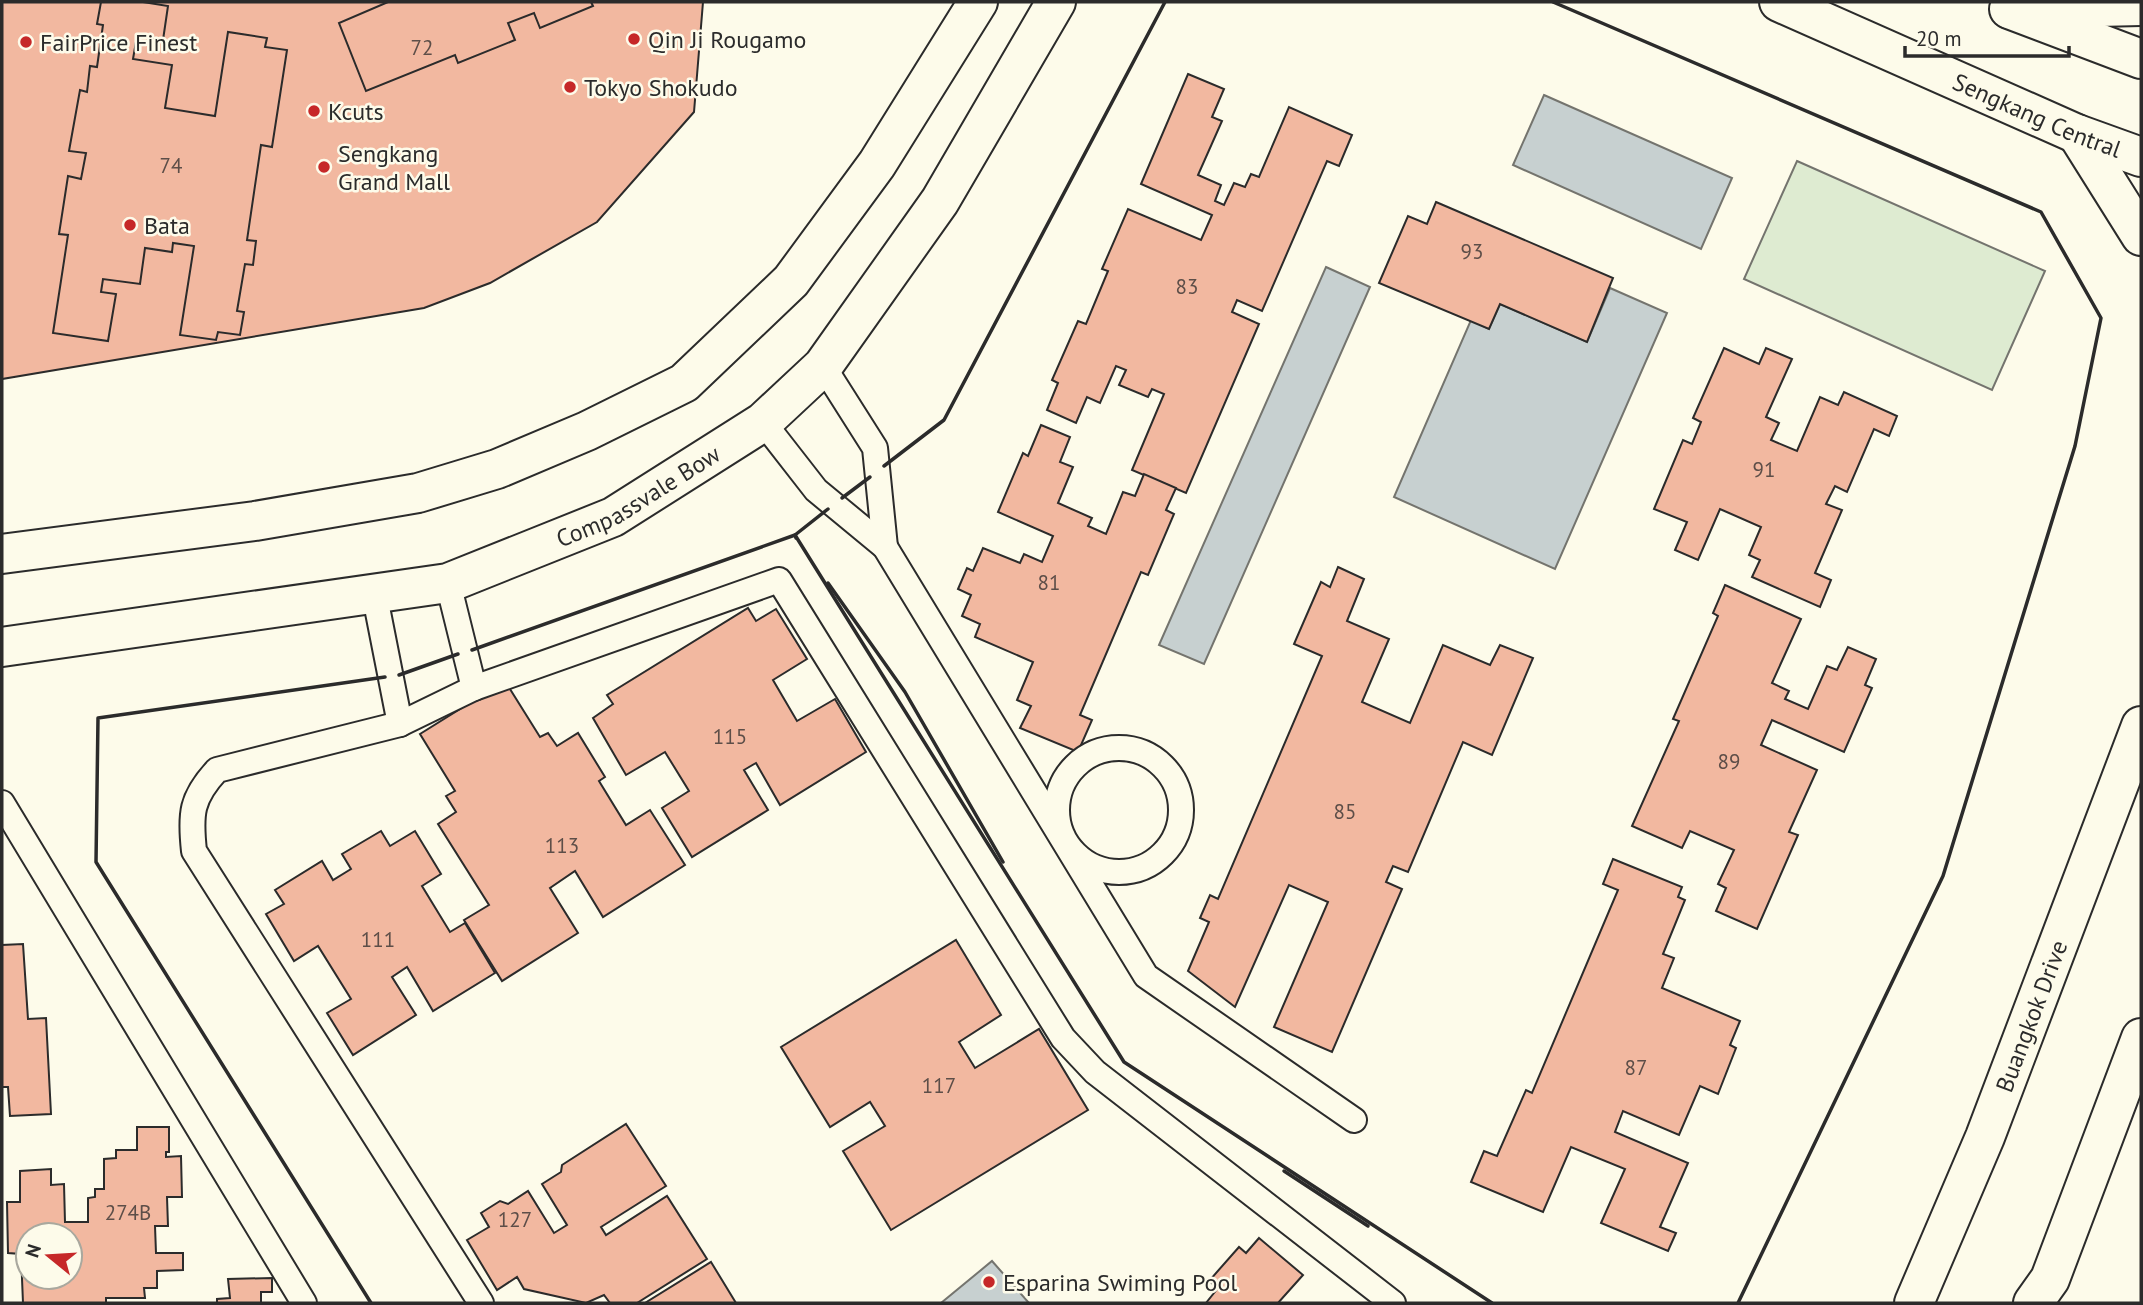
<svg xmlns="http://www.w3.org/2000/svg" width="2143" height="1305" font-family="'PT Sans',sans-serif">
<rect width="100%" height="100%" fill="#fdfbea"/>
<!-- green -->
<path fill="#deebd1" stroke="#74746e" stroke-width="2" d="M 1797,161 L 2045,271 L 1992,390 L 1744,279 Z"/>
<!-- water -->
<g fill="#c7d0d0" stroke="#74746e" stroke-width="2">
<path d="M 1544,95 L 1732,178 L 1701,249 L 1513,165 Z"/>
<path d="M 1326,267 L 1370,287 L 1204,664 L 1159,645 Z"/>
<path d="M 1610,288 L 1667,313 L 1555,569 L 1394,497 L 1471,320 L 1489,329 L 1500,304 L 1587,342 Z"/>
<path d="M 992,1261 L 1029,1303 L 941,1303 Z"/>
</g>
<!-- building -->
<g fill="#f2b8a0" stroke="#2b2b2b" stroke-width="2" fill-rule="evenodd">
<path d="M 2,2 L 703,2 L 694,112 L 597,222 L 490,283 L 424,308 L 2,379 Z"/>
<path d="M 101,2 L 143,2 L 168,6 L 163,40 L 137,36 L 133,59 L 172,65 L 165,108 L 215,116 L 228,32 L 267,38 L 265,47 L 287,50 L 272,147 L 261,145 L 247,240 L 256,241 L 253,265 L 245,264 L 237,311 L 244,312 L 240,335 L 218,332 L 216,340 L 180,335 L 194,246 L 173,243 L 172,252 L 145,248 L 140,284 L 103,279 L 101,292 L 116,294 L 108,341 L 53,333 L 68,235 L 59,234 L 68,176 L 81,179 L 86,153 L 69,151 L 80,90 L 87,92 L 90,66 L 97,67 L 103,25 L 97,24 Z"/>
<path d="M 591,2 L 593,6 L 540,28 L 534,13 L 508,23 L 515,40 L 458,63 L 455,55 L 366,91 L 339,23 L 388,2 Z"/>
<path d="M 1188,74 L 1224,89 L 1212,117 L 1222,121 L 1198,175 L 1221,185 L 1215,201 L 1224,205 L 1234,183 L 1245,187 L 1251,174 L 1259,177 L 1289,107 L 1352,135 L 1339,166 L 1327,161 L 1262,311 L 1237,300 L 1232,312 L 1259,324 L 1186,493 L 1132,470 L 1164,394 L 1152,389 L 1148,397 L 1119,385 L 1126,370 L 1116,366 L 1100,403 L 1087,397 L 1076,423 L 1047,410 L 1058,383 L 1052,380 L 1078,321 L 1086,324 L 1108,271 L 1102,269 L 1128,209 L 1201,240 L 1212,215 L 1141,184 Z"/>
<path d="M 1436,202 L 1613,278 L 1587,342 L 1500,304 L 1489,329 L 1379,283 L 1408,216 L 1427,224 Z"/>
<path d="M 1724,348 L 1759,364 L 1766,348 L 1792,359 L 1766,417 L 1779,423 L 1771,440 L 1797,451 L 1820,397 L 1838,405 L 1844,392 L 1897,416 L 1889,436 L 1874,429 L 1847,492 L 1835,486 L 1826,504 L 1842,510 L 1815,573 L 1831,580 L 1820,607 L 1752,577 L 1760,560 L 1749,555 L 1761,527 L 1720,509 L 1698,560 L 1675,550 L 1687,522 L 1654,509 L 1683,440 L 1692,444 L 1701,422 L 1693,418 Z"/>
<path d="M 1041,425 L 1070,437 L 1060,462 L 1073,467 L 1058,503 L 1092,518 L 1088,526 L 1106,534 L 1123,492 L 1135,496 L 1144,474 L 1176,488 L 1166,510 L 1174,514 L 1148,575 L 1141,572 L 1080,715 L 1092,720 L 1078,752 L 1020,728 L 1031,706 L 1017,700 L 1033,662 L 975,637 L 980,624 L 962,616 L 971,595 L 958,589 L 967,568 L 973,571 L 983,548 L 1020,563 L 1024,554 L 1042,562 L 1053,536 L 998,512 L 1023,453 L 1028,456 Z"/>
<path d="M 1338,567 L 1364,579 L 1347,621 L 1389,639 L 1362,702 L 1410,723 L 1443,645 L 1490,665 L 1500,645 L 1533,658 L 1492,755 L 1463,742 L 1408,872 L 1393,866 L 1386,882 L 1402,889 L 1332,1052 L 1274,1027 L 1328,902 L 1289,885 L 1235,1007 L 1188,971 L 1209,922 L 1200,918 L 1210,895 L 1218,899 L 1322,656 L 1294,644 L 1321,582 L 1330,587 Z"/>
<path d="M 1725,585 L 1801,619 L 1772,683 L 1789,691 L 1785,699 L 1808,709 L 1827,666 L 1837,670 L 1848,647 L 1876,659 L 1865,685 L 1872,688 L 1844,752 L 1772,720 L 1761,745 L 1817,770 L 1789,832 L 1798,835 L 1757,929 L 1716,911 L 1726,888 L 1718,884 L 1734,850 L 1690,831 L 1682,848 L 1632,826 L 1679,721 L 1673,719 L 1718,616 L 1713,613 Z"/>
<path d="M 748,608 L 756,621 L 776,609 L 807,659 L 773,680 L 797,721 L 835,699 L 866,752 L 780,805 L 756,763 L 744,770 L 768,810 L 692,857 L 662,808 L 689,791 L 665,752 L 626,775 L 593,718 L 613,704 L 607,695 Z"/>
<path d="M 505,681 L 540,737 L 548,733 L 557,746 L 578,733 L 605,777 L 599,781 L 626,825 L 650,810 L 685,865 L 603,917 L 575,871 L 550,888 L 578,933 L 502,981 L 464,920 L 489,905 L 438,824 L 456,812 L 446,796 L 455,791 L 420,734 Z"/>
<path d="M 381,831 L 390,846 L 415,831 L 441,874 L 422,886 L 450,932 L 465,923 L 495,973 L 433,1011 L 407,967 L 392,977 L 416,1015 L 353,1055 L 327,1013 L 351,999 L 318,946 L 294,961 L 266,914 L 284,904 L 275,890 L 322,861 L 333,880 L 351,869 L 342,854 Z"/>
<path d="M 1613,859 L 1682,887 L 1678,897 L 1685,900 L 1663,954 L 1674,958 L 1662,988 L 1740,1021 L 1730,1045 L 1736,1048 L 1718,1094 L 1700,1086 L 1679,1135 L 1623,1111 L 1615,1132 L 1688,1163 L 1660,1227 L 1676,1233 L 1668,1251 L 1601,1223 L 1625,1169 L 1571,1147 L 1543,1212 L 1471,1182 L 1484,1151 L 1497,1156 L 1526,1090 L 1532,1093 L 1618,890 L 1603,884 Z"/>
<path d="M 956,940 L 1001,1015 L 959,1042 L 975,1068 L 1039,1029 L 1088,1110 L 891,1230 L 843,1151 L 885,1126 L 870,1102 L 830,1127 L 781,1047 Z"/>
<path d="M 23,944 L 28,1019 L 46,1018 L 51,1114 L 10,1116 L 8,1087 L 2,1087 L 2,945 Z"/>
<path d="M 626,1124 L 666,1186 L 601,1227 L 606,1235 L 667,1196 L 707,1259 L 637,1303 L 610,1303 L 604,1295 L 586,1303 L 524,1289 L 517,1277 L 497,1290 L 467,1240 L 489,1227 L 481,1213 L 500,1201 L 508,1204 L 528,1191 L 554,1233 L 567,1225 L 542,1184 L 561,1172 L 562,1165 Z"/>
<path d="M 137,1127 L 169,1127 L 169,1152 L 166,1152 L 166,1157 L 181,1156 L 182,1197 L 167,1197 L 168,1226 L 155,1226 L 156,1253 L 183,1253 L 183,1270 L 157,1271 L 157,1288 L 144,1288 L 145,1298 L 106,1298 L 106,1303 L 23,1303 L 21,1254 L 8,1253 L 7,1202 L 20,1202 L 20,1171 L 51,1169 L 51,1185 L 64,1184 L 65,1222 L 88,1222 L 88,1198 L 95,1197 L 95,1189 L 104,1189 L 104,1159 L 116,1158 L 116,1150 L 137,1150 ZM 28,1235 L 70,1235 L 70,1277 L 28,1277 Z"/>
<path d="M 1259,1238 L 1303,1275 L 1278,1303 L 1206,1303 L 1218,1288 L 1209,1281 L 1239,1247 L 1246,1253 Z"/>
<path d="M 711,1262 L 736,1303 L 645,1303 Z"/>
<path d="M 272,1278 L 272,1292 L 261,1292 L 261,1303 L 217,1303 L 217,1299 L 230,1298 L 228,1279 Z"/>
</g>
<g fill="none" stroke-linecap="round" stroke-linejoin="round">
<defs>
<g id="service">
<path d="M 823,366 L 875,448 L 885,547"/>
<path d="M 763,422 L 816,490 L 885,547 L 1146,976 L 1354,1120"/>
<path d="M 448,583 L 474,688"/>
<path d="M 374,592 L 400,724"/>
<circle cx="1119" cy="810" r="62"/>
<path d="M 2,803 L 304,1303"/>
<path d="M 481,1303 L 194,851 C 190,814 191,798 217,770 L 400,724 L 474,688 L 779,580 L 1063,1038 L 1095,1072 L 1393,1303"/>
</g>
<g id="minor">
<path d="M 2,554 L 255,521 L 418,493 L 497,469 L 587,431 L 684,383 L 791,281 L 877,164 L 978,2"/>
<path id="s1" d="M 2,647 L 448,583 L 613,517 L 763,422 L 823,366 L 940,201 L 1056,2"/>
</g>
<g id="tertiary">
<path id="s2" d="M 1779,2 L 2077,134 L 2141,157"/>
<path d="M 2009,9 L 2141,59"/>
</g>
<g id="primary">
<path d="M 2010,9 L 2141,6"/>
<path d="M 2077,134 L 2141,236"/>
<path id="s3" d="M 1914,1303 L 1985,1137 L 2141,726"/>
<path d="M 2033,1303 L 2050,1279 L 2141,1038"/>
</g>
</defs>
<!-- service casing -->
<use href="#service" stroke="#2b2b2b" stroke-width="28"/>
<!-- minor casing -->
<use href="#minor" stroke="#2b2b2b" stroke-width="42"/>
<!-- tertiary casing -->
<use href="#tertiary" stroke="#2b2b2b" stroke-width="42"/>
<!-- primary casing -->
<use href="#primary" stroke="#2b2b2b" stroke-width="42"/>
<!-- service -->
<use href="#service" stroke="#fdfbea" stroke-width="24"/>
<!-- minor -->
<use href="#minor" stroke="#fdfbea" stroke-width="38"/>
<!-- tertiary -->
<use href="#tertiary" stroke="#fdfbea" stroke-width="38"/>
<!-- primary -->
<use href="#primary" stroke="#fdfbea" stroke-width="38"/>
<!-- wall -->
<g stroke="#2b2b2b" stroke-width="3.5">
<path d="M 1553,2 L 2041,212 L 2101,318 L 2075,446 L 1943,876 L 1738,1303"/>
<path d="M 884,466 L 944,420 L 1165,2"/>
<path d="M 842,498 L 870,477"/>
<path d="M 796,538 L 795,535 L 828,509"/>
<path d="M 828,583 L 905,692 L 1003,862"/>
<path d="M 472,650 L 795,535 L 1124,1062 L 1492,1303"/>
<path d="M 399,675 L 458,654"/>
<path d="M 1284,1171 L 1368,1226"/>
<path d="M 371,1303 L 96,862 L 98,718 L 385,677"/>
</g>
</g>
<!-- markers -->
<g fill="#c62828" stroke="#fdfbea" stroke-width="2.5">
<circle cx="634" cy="39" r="7"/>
<circle cx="26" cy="42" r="7"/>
<circle cx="570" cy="87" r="7"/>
<circle cx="314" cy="111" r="7"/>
<circle cx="324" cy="167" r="7"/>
<circle cx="130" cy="225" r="7"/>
<circle cx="989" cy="1282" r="7"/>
</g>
<g text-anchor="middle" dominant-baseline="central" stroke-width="5" stroke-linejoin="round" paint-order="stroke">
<!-- number labels -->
<g font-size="21" fill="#5d4e48">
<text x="422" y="47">72</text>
<text x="171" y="165">74</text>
<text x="1472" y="251">93</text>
<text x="1187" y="286">83</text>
<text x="1764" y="469">91</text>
<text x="1049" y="582">81</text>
<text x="730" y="736">115</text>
<text x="1729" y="761">89</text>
<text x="1345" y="811">85</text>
<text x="562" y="845">113</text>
<text x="378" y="939">111</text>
<text x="1636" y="1067">87</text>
<text x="939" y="1085">117</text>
<text x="128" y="1212">274B</text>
<text x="515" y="1219">127</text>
</g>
<!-- poi labels -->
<g font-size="24" fill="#2b2b2b" stroke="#fdfbea" text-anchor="start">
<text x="648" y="39">Qin Ji Rougamo</text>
<text x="40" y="42">FairPrice Finest</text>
<text x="584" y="87">Tokyo Shokudo</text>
<text x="328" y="111">Kcuts</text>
<text x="338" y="153">Sengkang<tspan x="338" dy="28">Grand Mall</tspan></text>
<text x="144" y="225">Bata</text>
<text x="1003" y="1282">Esparina Swiming Pool</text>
</g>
<!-- street labels -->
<g font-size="24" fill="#2b2b2b" stroke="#fdfbea">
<text stroke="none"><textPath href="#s2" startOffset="282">Sengkang Central</textPath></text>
<text stroke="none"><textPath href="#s1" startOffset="660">Compassvale Bow</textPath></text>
<text stroke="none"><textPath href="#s3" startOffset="310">Buangkok Drive</textPath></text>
</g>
</g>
<!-- border -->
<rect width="2143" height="1305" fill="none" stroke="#2b2b2b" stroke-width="7"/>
<!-- north arrow -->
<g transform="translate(49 1256) rotate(288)"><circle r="33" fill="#fdfbea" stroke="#a9a89e" stroke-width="2"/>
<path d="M0-5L12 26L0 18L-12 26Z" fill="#c62828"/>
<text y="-10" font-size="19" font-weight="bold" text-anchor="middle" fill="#2b2b2b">N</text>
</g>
<!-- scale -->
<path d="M1905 46v10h164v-10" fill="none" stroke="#2b2b2b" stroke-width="3.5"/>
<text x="1916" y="46" font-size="21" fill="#2b2b2b" stroke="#fdfbea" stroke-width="5" paint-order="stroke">20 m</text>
</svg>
